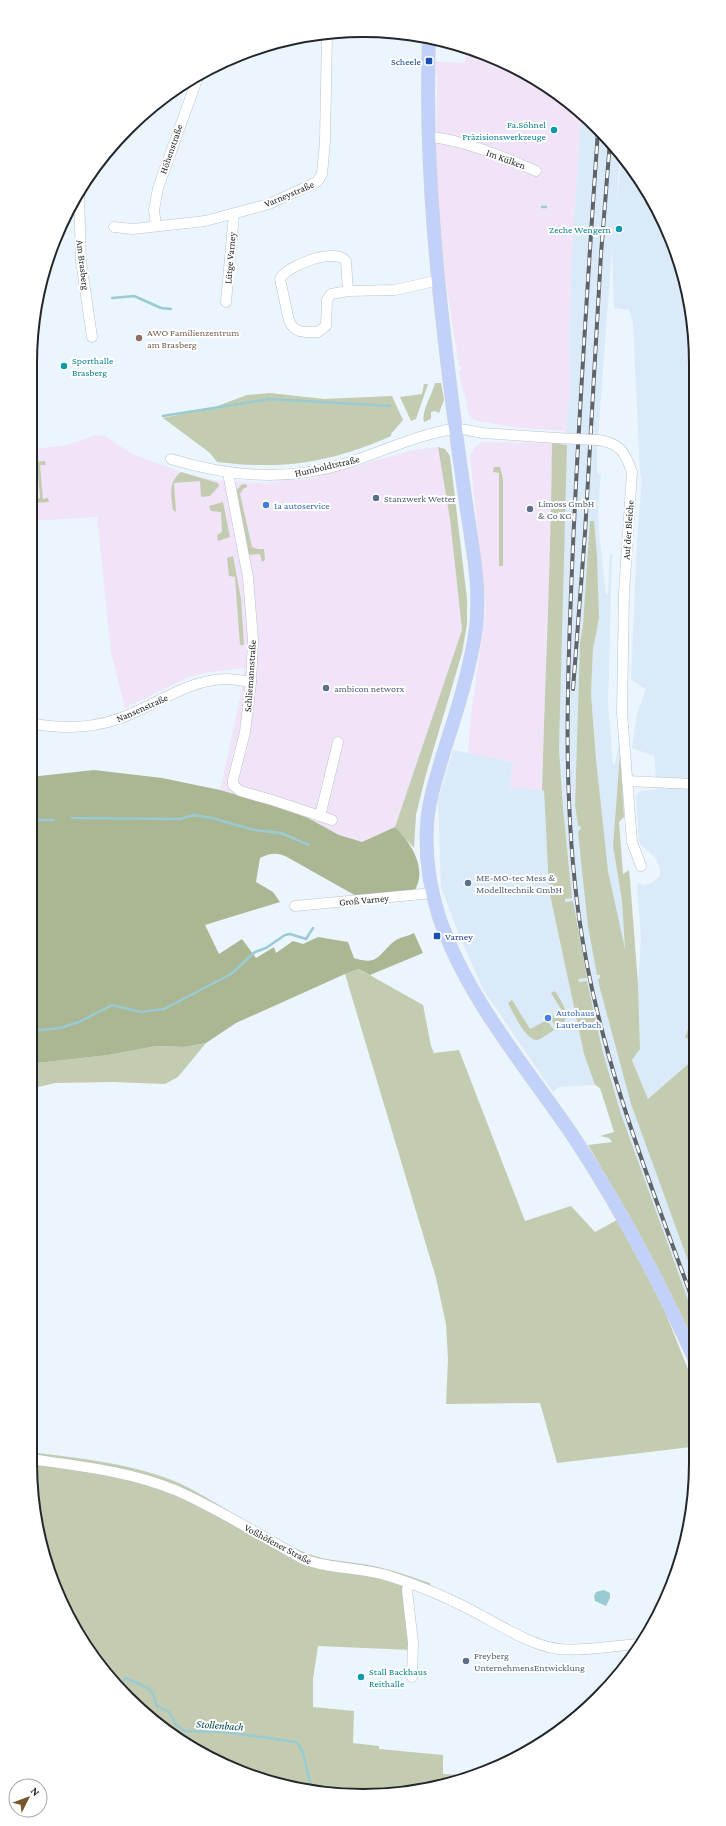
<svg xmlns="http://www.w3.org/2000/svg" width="726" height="1826" font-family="'Crimson Pro',serif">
<rect width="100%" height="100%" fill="#ebf5fd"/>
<!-- built -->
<g fill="#daeaf8">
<path d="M 581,115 L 614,144 L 620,154 L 616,207 L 622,157 L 671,235 L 693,319 L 695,993 L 690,999 L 693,1009 L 690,1024 L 685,1036 L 695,1044 L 695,1058 L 648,1099 L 632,1060 L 640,1049 L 638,984 L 641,938 L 637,883 L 645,885 L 653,882 L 660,876 L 660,869 L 656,858 L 641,845 L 639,840 L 636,798 L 637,794 L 641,791 L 657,789 L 654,756 L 632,748 L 637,714 L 646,689 L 631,680 L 637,541 L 642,478 L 640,473 L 633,323 L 629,310 L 614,308 L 612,248 L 597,451 L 597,473 L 601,475 L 598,507 L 599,532 L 606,594 L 608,593 L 610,554 L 612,554 L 608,704 L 613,764 L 615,764 L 619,744 L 620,753 L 613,846 L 622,901 L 625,949 L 608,871 L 602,826 L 591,694 L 593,649 L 598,618 L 597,556 L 588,565 L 583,625 L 580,642 L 575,805 L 578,826 L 580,826 L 581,829 L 579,830 L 578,833 L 588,927 L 597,975 L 600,975 L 601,978 L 598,979 L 599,985 L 631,1104 L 696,1283 L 696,1322 L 621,1114 L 603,1053 L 587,981 L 579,982 L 578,979 L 587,978 L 565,902 L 565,899 L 572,898 L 563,807 L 559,749 L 566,431 L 570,386 L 569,335 L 572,251 Z"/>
<path d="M 453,750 L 513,762 L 510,787 L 544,790 L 549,890 L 584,1054 L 595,1085 L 559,1087 L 553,1092 L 484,991 L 460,937 L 441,887 L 438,800 Z"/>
</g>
<!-- industrial -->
<g fill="#f1e4f8">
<path d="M 467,49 L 548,86 L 581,115 L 572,251 L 569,335 L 570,386 L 566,431 L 520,428 L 473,420 L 468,413 L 465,393 L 463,392 L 461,382 L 459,371 L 462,369 L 461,366 L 459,366 L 445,277 L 436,191 L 437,90 L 438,78 L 428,68 L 429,61 L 465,63 Z"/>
<path d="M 96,435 L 105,436 L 132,454 L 181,472 L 213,480 L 261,483 L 314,478 L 413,450 L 438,447 L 450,519 L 462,630 L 395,827 L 362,842 L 339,835 L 308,818 L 220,790 L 242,689 L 244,668 L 211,672 L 189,677 L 125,708 L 111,652 L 97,517 L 30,521 L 30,450 L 67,445 Z"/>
<path d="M 482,442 L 552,443 L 552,545 L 547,618 L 542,791 L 510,787 L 513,762 L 468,753 L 471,715 L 486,608 L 470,457 L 474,448 Z"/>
</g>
<!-- green -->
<g fill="#c3ccb0">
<path d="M 435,383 L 441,383 L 444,400 L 439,413 L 435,411 L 431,412 L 431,419 L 424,422 C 421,412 432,395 435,383 Z"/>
<path d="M 424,384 L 428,384 L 416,419 L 411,421 L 400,397 L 422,394 Z"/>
<path d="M 270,393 L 324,399 L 392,396 L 403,420 L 391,434 L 391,436 C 330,463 283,470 217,462 L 210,453 L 163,418 L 212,408 L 247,395 Z"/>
<path d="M 552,443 L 567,445 L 559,749 L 563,807 L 572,898 L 565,899 L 565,902 L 573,901 L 587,978 L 578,979 L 579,982 L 587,981 L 603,1053 L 621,1114 L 696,1322 L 696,1346 C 663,1277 627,1211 588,1145 L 612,1142 L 609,1138 L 600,1136 L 614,1132 L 600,1088 L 595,1085 L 584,1054 L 549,890 L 544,790 L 542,791 C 545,675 551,559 552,443 Z"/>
<path d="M 438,447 L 445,449 L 450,456 L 467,599 L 467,624 L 462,653 L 425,778 L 416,815 L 414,848 L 395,827 L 462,630 L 450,519 Z"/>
<path d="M 45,461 L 46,465 L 40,465 L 43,499 L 48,498 L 49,502 L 34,503 L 34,499 L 40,498 L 37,465 L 30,466 L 30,462 Z"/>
<path d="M 494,467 L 500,467 L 503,479 L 503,566 L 499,566 L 499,473 L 493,472 Z"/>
<path d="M 181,472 L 218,483 L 219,486 L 210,496 L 201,497 L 200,481 L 174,483 L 176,512 L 173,510 C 171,496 168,482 181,472 Z"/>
<path d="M 246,484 L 247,487 L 243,489 L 240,494 L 252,547 L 258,549 L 264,549 L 265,560 L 262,562 L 260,554 L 248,555 L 236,491 L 241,485 Z"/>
<path d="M 223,502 L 230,537 L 218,541 L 217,535 L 222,532 L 221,512 L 211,511 L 209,506 Z"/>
<path d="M 590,521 L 594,521 L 597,556 L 599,618 L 593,649 L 591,694 L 596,759 L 608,871 L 625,949 L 622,901 L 613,846 L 620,753 L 624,817 L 619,822 L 623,874 L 629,870 L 630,880 L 638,984 L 640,1049 L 632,1060 L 648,1099 L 695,1058 L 696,1283 L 631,1104 L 599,985 L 598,979 L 600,978 L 600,975 L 597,975 L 588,927 L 578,833 L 579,830 L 581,829 L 580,826 L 578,826 L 575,805 L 580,642 L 583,625 Z"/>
<path d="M 233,556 L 241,599 L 244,645 L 240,645 L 235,577 L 229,576 L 227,558 Z"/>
<path d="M 359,969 L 423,1005 L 431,1046 L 434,1053 L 459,1050 L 525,1221 L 571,1206 L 595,1232 L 617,1220 L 657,1292 L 696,1389 L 695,1467 L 691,1447 L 557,1463 L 540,1403 L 446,1404 L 448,1359 L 446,1324 L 436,1278 L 345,974 Z"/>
<path d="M 555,991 C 563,1004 574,1018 557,1029 L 550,1018 L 561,1009 L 551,993 Z"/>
<path d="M 695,993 L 695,1044 L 685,1037 L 690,1024 L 693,1009 L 690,1008 L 690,999 Z"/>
<path d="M 512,1000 L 530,1029 L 547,1020 L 554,1030 C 549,1033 542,1039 537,1040 C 525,1040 513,1012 508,1003 Z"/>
<path d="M 206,1043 L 178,1077 L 165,1084 L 113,1082 L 55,1083 L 30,1089 L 30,1066 L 38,1063 L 108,1055 L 157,1046 L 184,1047 Z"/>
<path d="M 30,1452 C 77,1458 138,1464 181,1484 C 224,1505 262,1535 306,1553 C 328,1562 352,1561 374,1566 C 393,1570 412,1577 430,1583 L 430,1588 L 313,1559 L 189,1492 L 30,1455 Z"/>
<path d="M 36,1462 L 132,1480 L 168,1492 L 198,1505 L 292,1557 L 368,1574 L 403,1586 L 411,1650 L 318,1646 L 313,1679 L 313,1707 L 354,1711 L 353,1743 L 379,1746 L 379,1749 L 443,1755 L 443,1774 L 474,1776 L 428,1790 L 319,1793 L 256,1778 L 197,1751 L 112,1682 L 75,1629 L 48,1570 L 30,1463 Z"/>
</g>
<!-- forest -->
<path fill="#abb793" d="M 94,770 L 162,778 L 220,790 L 281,808 L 308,818 L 339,835 L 362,842 L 395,827 C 412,844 428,869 414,892 L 358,897 L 287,857 C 277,852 270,853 260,858 L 256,882 L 273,892 L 280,902 L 205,925 L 219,954 L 242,939 L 256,958 L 274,947 L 276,953 L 293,941 L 303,944 L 318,937 L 348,942 L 354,958 C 380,967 379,952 396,940 C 401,937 409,936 414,933 L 423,953 L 370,975 L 359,969 L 345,974 L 236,1023 L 206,1043 L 184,1047 L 157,1046 L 108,1055 L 38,1063 L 30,1066 L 30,777 Z"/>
<!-- water -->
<path fill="#9bcbd2" d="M 604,1590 L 610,1593 L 610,1598 L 606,1606 L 595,1601 L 594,1596 L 596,1592 Z"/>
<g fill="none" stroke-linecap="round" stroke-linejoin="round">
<!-- stream -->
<g stroke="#9bcbd2" stroke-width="2.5">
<path d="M 542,207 L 546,207"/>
<path d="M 112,298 L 134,296 L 161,308 L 171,309"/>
<path d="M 163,416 L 270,399 L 390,406"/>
<path d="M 72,818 L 180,819 L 194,815 L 212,818 L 254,830 L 281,833 L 309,845"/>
<path d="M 30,820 L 54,820"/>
<path d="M 30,1031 L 60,1028 L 79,1022 L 112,1005 L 141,1012 L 164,1009 L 231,974 L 255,952 L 266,948 L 285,935 L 290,934 L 306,939 L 313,928"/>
<path d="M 116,1685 L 121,1684 L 126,1678 L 148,1688 L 153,1694 L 157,1706 L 169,1712 L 176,1725 L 185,1731 L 225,1732 L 296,1742 C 307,1751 305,1777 314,1792"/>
</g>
<defs>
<g id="minor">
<path d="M 429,137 C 460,139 507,158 536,171"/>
<path d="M 79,193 L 81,261 L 92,337"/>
<path d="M 156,226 L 154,210 L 158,188 L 199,74"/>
<path d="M 114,227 L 133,229 L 205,221 L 269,204 L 317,182 L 322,174 L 325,142 L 327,33"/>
<path d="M 348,291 L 346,261 C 334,247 286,266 280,279 L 289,321 C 295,334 306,332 318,332 L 326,326 L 327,300 L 331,294 L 348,291 L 395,290 L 439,280"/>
<path d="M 226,302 L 234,214"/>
<path d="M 598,440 C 620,443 625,452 632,472 L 624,593 L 622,713 L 632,842 L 641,866"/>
<path d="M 171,459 C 229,477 288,482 347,463 C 382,452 416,435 453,429 C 463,428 474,432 483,433 C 508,435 532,436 556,438"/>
<path d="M 228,473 L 248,577 L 253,640 L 251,682 L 245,732 L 233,780 L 233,785 L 240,791 L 272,800 L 332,820"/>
<path d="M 30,723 C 60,729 89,729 118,719 C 154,707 187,679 227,679 C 235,679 243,681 251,682"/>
<path d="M 627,781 L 694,784"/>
<path d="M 320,816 L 338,742"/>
<path d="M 295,906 L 433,893"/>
<path d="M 30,1459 C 79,1466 129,1471 175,1490 C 219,1509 261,1536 303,1559 C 332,1570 363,1567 392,1577 C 417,1585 442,1595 465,1607 C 492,1620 530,1646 559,1649 C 586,1652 614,1645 641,1644"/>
<path d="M 409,1583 L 407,1590 L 413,1643 L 412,1677"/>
</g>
<path id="major" d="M 429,38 C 424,170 439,301 456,432 C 460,464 465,497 470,530 C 475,562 480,595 476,628 C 470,670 457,711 444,751 C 437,776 428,801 427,826 C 425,857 430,888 439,917 C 467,998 523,1063 571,1133 C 619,1205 660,1283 696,1362"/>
</defs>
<!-- minor casing -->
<use href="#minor" stroke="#b9c3cb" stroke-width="11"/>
<!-- major casing -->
<use href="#major" stroke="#d3d4d4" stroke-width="14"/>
<!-- minor -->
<use href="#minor" stroke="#fff" stroke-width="10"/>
<!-- major -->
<use href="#major" stroke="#c2d1fa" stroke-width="13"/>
<defs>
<g id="rail">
<path d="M 598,130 C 588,276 578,422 572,569 C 567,686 563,801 579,917 C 598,1053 649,1181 696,1309"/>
<path d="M 573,689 L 585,533 L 601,254 L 610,141"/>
</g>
</defs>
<!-- rail casing -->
<use href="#rail" stroke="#5e6469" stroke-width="4"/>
<!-- rail -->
<use href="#rail" stroke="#fff" stroke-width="2.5" stroke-dasharray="8" stroke-linecap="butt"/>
<defs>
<path id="minor-bridge" d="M 556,438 L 598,440"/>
</defs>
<!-- minor-bridge casing -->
<use href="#minor-bridge" stroke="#b9c3cb" stroke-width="11" stroke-linecap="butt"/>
<!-- minor-bridge -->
<use href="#minor-bridge" stroke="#fff" stroke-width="10"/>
</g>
<!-- markers -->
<g fill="#1a4fb4" stroke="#fff" stroke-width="1.5">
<rect x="425" y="57" width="8" height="8" rx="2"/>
<rect x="433" y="932" width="8" height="8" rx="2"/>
</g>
<g fill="#0f9aa8" stroke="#fff" stroke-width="1.5">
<circle cx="554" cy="130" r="4"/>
<circle cx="619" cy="229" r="4"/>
<circle cx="64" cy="366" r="4"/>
<circle cx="361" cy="1677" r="4"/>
</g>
<circle fill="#8d6e63" stroke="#fff" stroke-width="1.5" cx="139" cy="338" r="4"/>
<g fill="#5c6f8a" stroke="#fff" stroke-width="1.5">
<circle cx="376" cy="498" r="4"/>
<circle cx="530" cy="509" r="4"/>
<circle cx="326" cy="688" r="4"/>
<circle cx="468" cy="883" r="4"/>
<circle cx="466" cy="1661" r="4"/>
</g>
<g fill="#3f7fe0" stroke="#fff" stroke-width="1.5">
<circle cx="266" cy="505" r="4"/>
<circle cx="548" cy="1018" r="4"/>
</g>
<g text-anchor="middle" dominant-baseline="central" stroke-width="4" stroke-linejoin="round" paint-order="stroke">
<!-- transit labels -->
<g font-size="10" fill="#164399" stroke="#fff" text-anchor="end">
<text x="421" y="61">Scheele</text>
<text x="445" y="936" text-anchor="start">Varney</text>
</g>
<!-- culture labels -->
<g font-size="10" fill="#0d838f" stroke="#fff" text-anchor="end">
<text x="546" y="124">Fa.Söhnel<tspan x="546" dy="12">Präzisionswerkzeuge</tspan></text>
<text x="611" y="229">Zeche Wengern</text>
<text x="72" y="360" text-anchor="start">Sporthalle<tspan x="72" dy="12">Brasberg</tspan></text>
<text x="369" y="1671" text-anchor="start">Stall Backhaus<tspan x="369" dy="12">Reithalle</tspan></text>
</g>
<!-- street labels -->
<g font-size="10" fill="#23272a" stroke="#fff">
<text transform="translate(171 149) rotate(-71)">Höhenstraße</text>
<text transform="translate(506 159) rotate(20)">Im Külken</text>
<text transform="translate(289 194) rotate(-23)">Varneystraße</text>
<text transform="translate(230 258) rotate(-85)">Lütge Varney</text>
<text transform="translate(83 265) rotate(83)">Am Brasberg</text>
<text transform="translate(327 466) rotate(-13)">Humboldtstraße</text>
<text transform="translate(628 530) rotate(-86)">Auf der Bleiche</text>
<text transform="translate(250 676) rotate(-86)">Schliemannstraße</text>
<text transform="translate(142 708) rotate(-24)">Nansenstraße</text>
<text transform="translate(364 900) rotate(-5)">Groß Varney</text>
<text transform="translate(278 1544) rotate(28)">Voßhöfener Straße</text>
</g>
<!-- education labels -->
<g font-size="10" fill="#785e54" stroke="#fff" text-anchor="start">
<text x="147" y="332">AWO Familienzentrum<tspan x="147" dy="12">am Brasberg</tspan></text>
</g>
<!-- service labels -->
<g font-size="10" fill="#4e5e75" stroke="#fff" text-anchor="start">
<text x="384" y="498">Stanzwerk Wetter</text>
<text x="538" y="503">Limoss GmbH<tspan x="538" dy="12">&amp; Co KG</tspan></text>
<text x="334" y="688">ambicon networx</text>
<text x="476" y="877">ME-MO-tec Mess &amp;<tspan x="476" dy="12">Modelltechnik GmbH</tspan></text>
<text x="474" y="1655">Freyberg<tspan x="474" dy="12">UnternehmensEntwicklung</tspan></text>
</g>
<!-- shop labels -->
<g font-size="10" fill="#366cbe" stroke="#fff" text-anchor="start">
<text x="274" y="505">1a autoservice</text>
<text x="556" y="1012">Autohaus<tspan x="556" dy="12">Lauterbach</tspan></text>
</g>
<!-- water labels -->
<g font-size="11" font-style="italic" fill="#004951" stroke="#fff">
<text transform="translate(220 1725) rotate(4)">Stollenbach</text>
</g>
</g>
<!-- crop -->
<path d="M0 0H726V1826H0ZM363 37H363A326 326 0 0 1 689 363V1463A326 326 0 0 1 363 1789H363A326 326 0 0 1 37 1463V363A326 326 0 0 1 363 37Z" fill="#fff" fill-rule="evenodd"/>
<path fill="none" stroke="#23272a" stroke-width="2" d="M363 37H363A326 326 0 0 1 689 363V1463A326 326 0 0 1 363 1789H363A326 326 0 0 1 37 1463V363A326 326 0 0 1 363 37Z"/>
<!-- north arrow -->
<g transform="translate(28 1798) rotate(48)"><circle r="19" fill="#ffffff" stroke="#a7a9aa"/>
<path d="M0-3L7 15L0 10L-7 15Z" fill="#74582b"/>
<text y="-6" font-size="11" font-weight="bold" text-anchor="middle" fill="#23272a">N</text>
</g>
</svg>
